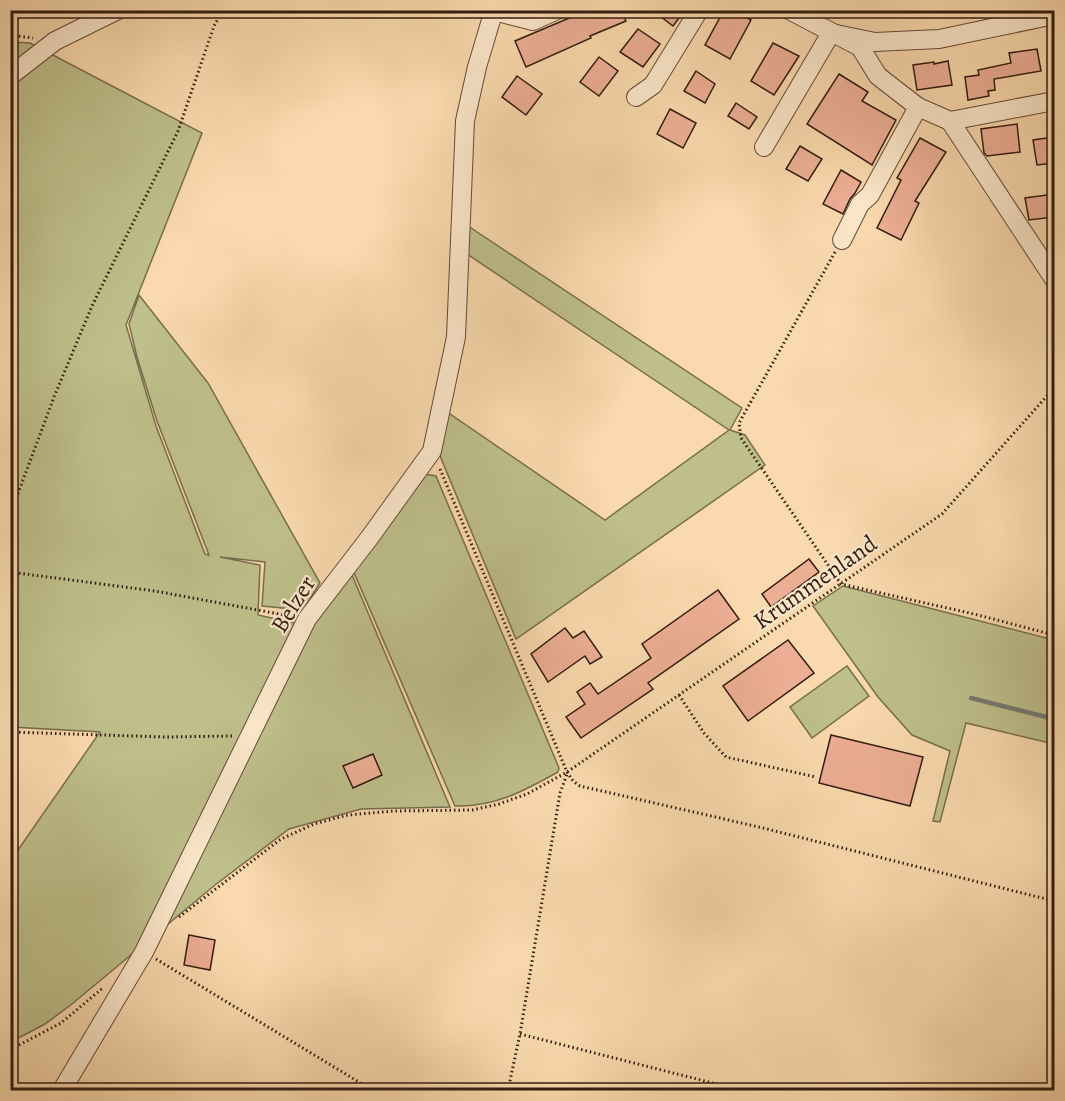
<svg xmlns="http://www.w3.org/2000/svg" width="1065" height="1101" font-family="Alegreya,serif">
<rect width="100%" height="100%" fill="#f9d9ad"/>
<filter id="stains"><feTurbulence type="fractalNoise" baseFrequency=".00333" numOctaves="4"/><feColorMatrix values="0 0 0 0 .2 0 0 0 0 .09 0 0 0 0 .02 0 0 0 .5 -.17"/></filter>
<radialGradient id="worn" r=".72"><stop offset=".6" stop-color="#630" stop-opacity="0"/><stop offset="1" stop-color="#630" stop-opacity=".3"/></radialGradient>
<!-- green -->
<g fill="#bebf8a" stroke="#786d4d" stroke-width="1.5">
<path d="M 11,42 L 30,43 L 202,133 L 126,325 L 156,426 L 205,554 L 209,555 L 157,421 L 137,357 L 129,324 L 139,295 L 208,383 L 320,583 L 303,610 L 262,606 L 265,562 L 220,557 L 260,565 L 258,615 L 312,627 L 352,575 L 450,807 L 361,809 L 289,829 L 215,885 L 72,1004 L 45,1024 L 11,1042 L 11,860 L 100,732 L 11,727 Z"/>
<path d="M 465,224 L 742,408 L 730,430 L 745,435 L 765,465 L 516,639 L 438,451 L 447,412 L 605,520 L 729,430 L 464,252 Z"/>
<path d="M 424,474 L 436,476 L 559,768 L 558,772 C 524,791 495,807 455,806 L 352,568 Z"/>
<path d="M 843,586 L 1054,640 L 1054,744 L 966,723 L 940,822 L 933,821 L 950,751 L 912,735 L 878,697 L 813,606 Z"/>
<path d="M 847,666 L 869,696 L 812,738 L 790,707 Z"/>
</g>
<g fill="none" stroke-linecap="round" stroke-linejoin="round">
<!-- stream -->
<path stroke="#757972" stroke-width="4.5" d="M 971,698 L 1054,719"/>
</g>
<!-- building -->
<g fill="#ecae95" stroke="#331b10" stroke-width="1.5">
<path d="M 588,10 L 621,10 L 626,21 L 590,36 L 591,38 L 526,67 L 515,41 Z"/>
<path d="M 652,10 L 685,10 L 673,26 Z"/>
<path d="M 724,10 L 734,10 L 751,20 L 730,59 L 705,45 Z"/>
<path d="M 638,29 L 660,44 L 643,67 L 620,52 Z"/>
<path d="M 773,43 L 799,56 L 774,95 L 751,81 Z"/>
<path d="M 1037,49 L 1041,71 L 994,79 L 995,90 L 988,91 L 989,96 L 968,100 L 965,77 L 979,75 L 978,70 L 1011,63 L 1009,53 Z"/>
<path d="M 599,57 L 618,71 L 599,96 L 580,82 Z"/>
<path d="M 948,61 L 952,85 L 917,90 L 913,65 L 934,62 L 934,64 Z"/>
<path d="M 696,71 L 715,84 L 705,103 L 684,91 Z"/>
<path d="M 839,74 L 868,92 L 862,101 L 896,120 L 872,165 L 807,124 Z"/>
<path d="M 517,76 L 542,94 L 526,115 L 502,97 Z"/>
<path d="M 736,103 L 757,117 L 749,129 L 728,116 Z"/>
<path d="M 670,109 L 696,123 L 683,148 L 657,134 Z"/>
<path d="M 1017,124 L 1020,152 L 987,156 L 984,153 L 981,129 Z"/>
<path d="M 1054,137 L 1054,163 L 1037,165 L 1033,140 Z"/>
<path d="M 920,138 L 946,152 L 915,201 L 919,203 L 901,240 L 877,228 L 901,180 L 897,178 Z"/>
<path d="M 800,146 L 822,159 L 808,181 L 786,169 Z"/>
<path d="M 841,170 L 861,182 L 855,193 L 850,199 L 843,214 L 823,204 Z"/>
<path d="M 1054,194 L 1054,217 L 1029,220 L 1025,198 Z"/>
<path d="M 809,559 L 819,572 L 771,607 L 762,594 Z"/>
<path d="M 718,590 L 739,619 L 648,683 L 653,689 L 581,738 L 566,717 L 585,704 L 577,692 L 590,683 L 598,694 L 651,658 L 642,644 Z"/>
<path d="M 565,628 L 573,638 L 584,631 L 602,657 L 590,664 L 585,656 L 548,682 L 531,654 Z"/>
<path d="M 788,640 L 814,673 L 748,721 L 723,686 Z"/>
<path d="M 831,735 L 923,757 L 910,806 L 819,783 Z"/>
<path d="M 373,754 L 382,775 L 353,788 L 343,766 Z"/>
<path d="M 189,935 L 215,940 L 210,970 L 184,965 Z"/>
</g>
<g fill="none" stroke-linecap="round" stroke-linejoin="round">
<defs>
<g id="minor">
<path d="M 789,10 L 860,47 L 878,76 L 918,107 L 950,121"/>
<path d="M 494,11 L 533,21 L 557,10"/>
<path d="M 831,33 L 875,42 L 939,39 L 1054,15"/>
<path d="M 10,76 L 55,41 L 118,10"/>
<path d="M 636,97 L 653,85 L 699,10"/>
<path d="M 950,121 L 1054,279"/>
<path d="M 950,121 L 1054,101"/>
<path d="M 764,147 L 831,33"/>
<path d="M 842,240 L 860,204 L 870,195 L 918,107"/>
<path d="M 62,1090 L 144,952 L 307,619 L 370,537 L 432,451 L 456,337 L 465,121 L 477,67 L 494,10"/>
</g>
</defs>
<!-- minor casing -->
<use href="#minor" stroke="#644a37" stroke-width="20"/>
<!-- path -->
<g stroke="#331b10" stroke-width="3" stroke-dasharray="1.5 3" stroke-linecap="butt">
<path d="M 232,10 L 244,14 L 264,10"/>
<path d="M 1050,30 L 1054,59"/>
<path d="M 10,35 L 33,38"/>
<path d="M 835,252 L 739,423 L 741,438 L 841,584 L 978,615 L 1054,635"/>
<path d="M 440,469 L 567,772 L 573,781 L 580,786 L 759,827 L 1054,901"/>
<path d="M 10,515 L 54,397 L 92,306 L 178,131 L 214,26 L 223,10"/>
<path d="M 10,572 L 155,591 L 290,616"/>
<path d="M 679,695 L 704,733 L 726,757 L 816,777"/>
<path d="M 10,732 L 165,737 L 233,736"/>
<path d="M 179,917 L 281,839 L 314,824 L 348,815 L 394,811 L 472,810 L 499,804 L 527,794 L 567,772 L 942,514 L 1054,388"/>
<path d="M 156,959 L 372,1090"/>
<path d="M 520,1034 L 740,1090"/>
<path d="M 10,1045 L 19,1045 L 61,1023 L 104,987"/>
<path d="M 508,1090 L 520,1034 L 560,793 L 567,774"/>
</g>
<!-- minor -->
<use href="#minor" stroke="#fbe6ca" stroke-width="18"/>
</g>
<g text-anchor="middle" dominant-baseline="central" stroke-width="4.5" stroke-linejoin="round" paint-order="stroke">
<!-- street labels -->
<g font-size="24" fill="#331b10" stroke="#fbe6ca">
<text transform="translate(815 582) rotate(-35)">Krummenland</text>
<text transform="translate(293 604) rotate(-58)">Belzer</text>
</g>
</g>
<!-- margin -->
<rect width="1065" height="1101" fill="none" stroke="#f9d9ad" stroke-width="36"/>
<rect x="12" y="12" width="1041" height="1077" fill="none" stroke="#331b10" stroke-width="3"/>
<rect x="18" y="18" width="1029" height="1065" fill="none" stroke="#331b10" stroke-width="1.5"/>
<rect width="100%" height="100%" filter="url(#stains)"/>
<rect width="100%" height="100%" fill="url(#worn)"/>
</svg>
